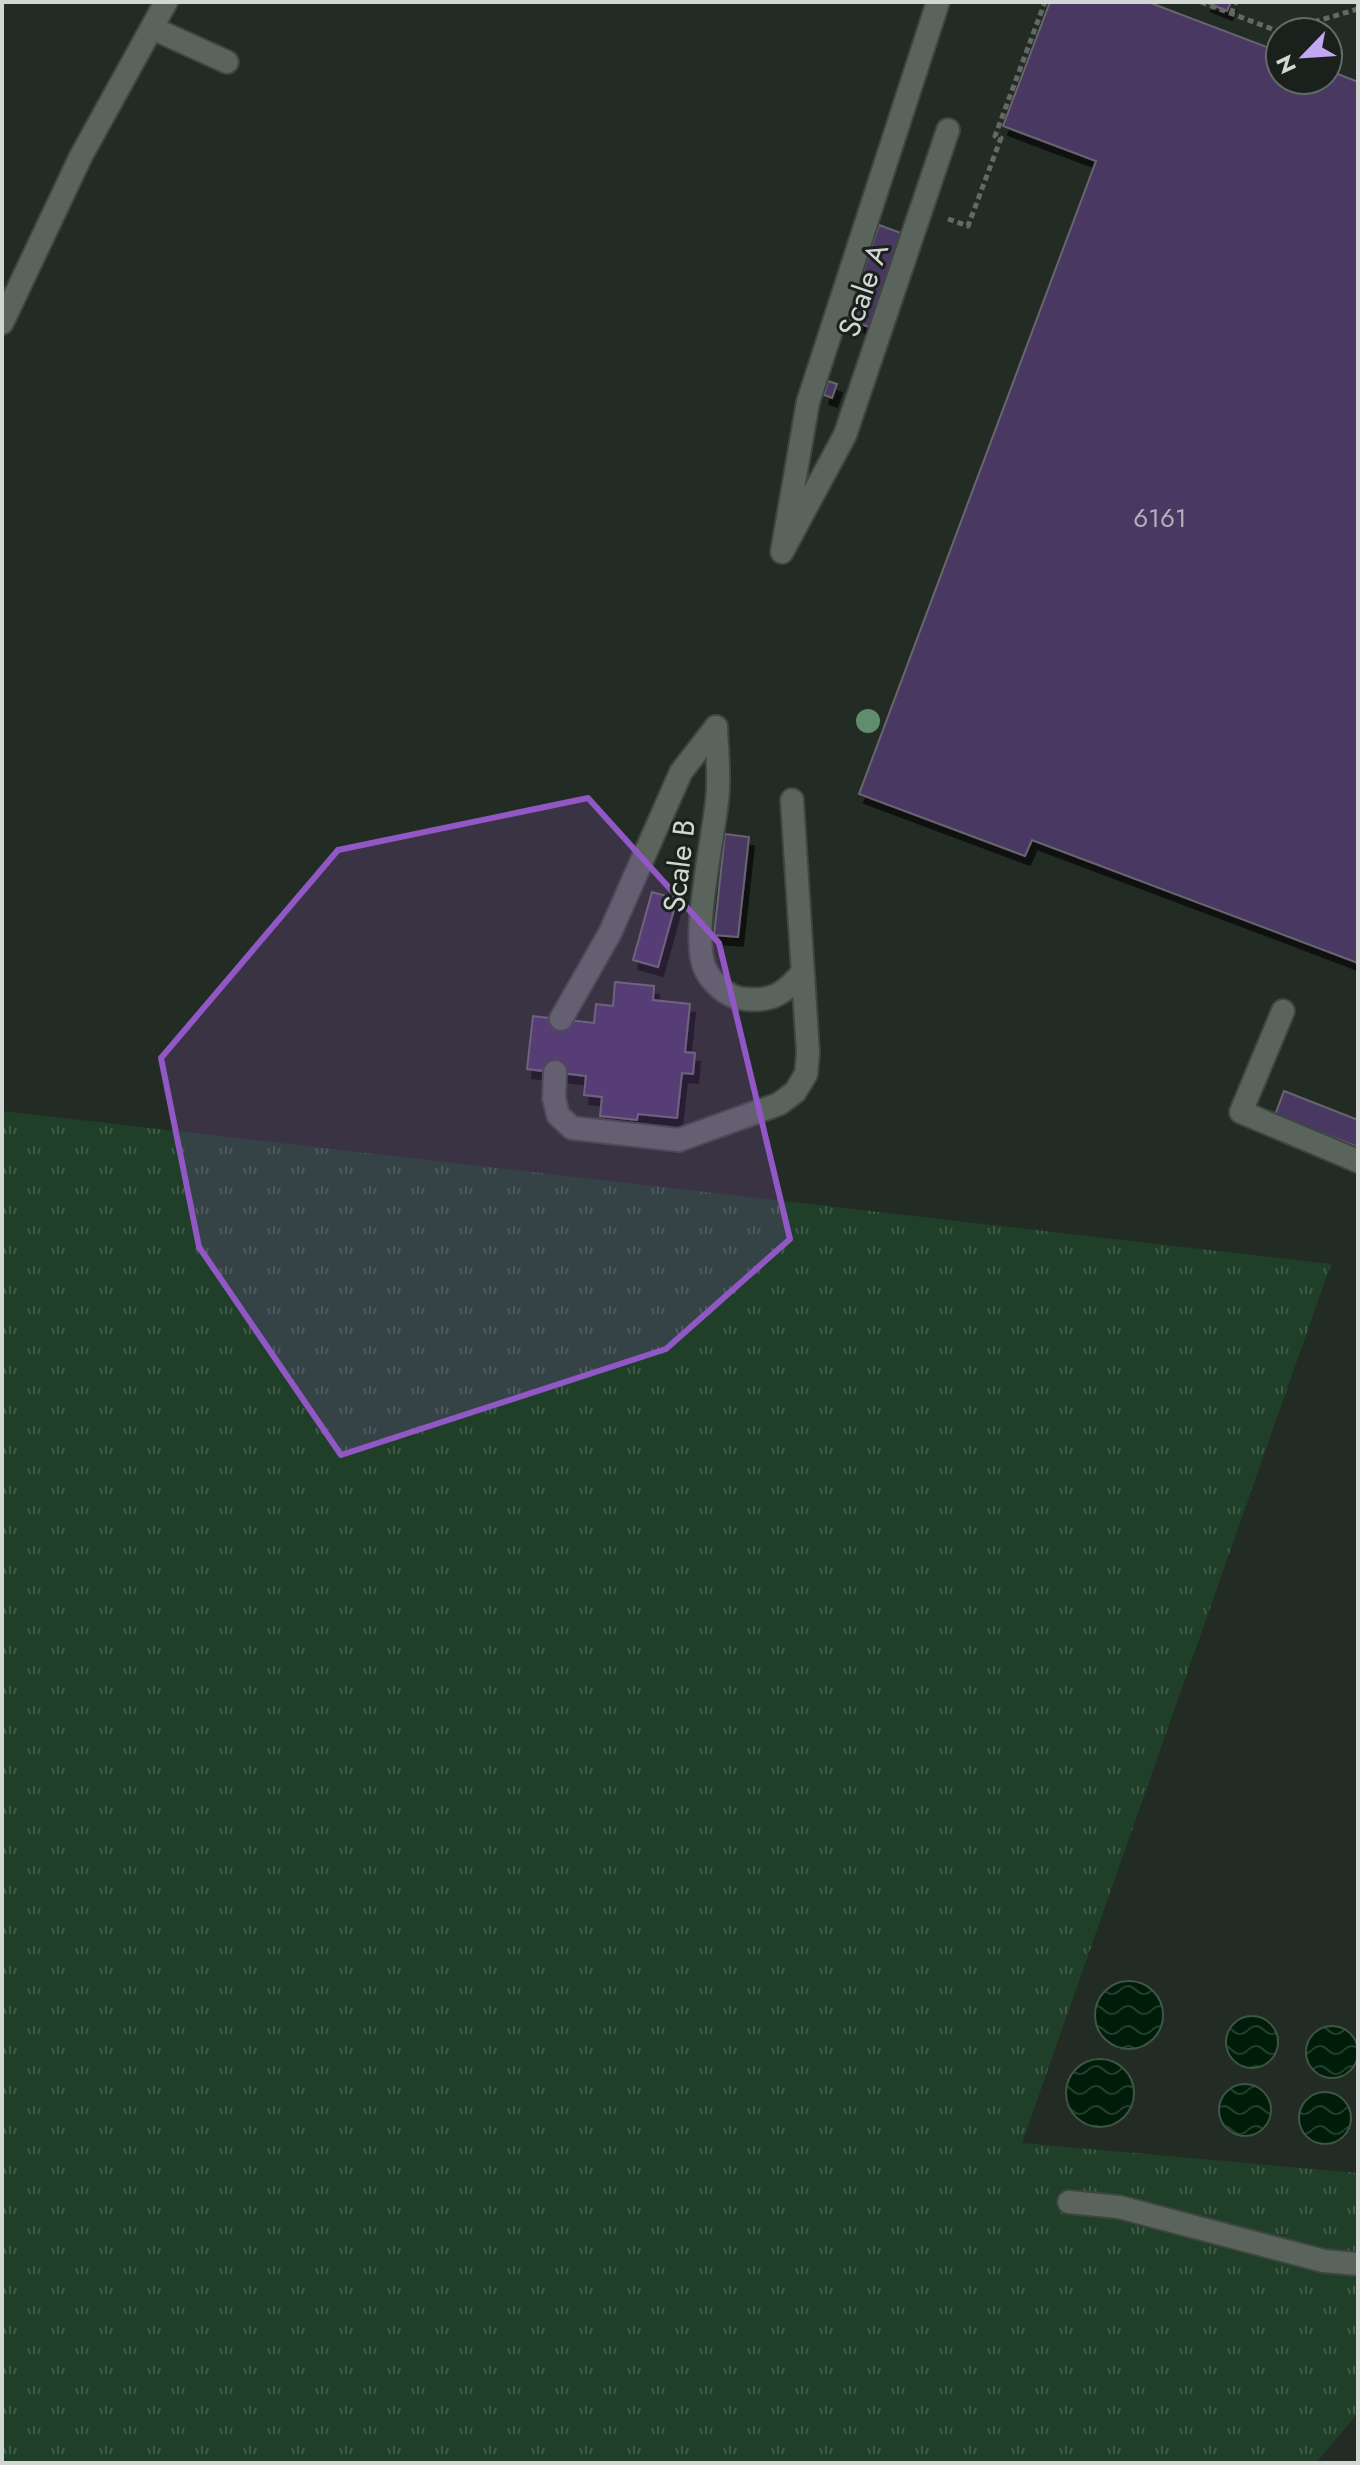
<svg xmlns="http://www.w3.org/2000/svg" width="1360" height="2465" font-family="Jost,sans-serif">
<defs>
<pattern id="grass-tufts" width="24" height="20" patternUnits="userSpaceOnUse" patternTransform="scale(2)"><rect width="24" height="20" fill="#1f3f29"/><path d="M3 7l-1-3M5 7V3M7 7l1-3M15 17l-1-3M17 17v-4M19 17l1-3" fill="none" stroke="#3f5a47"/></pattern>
<pattern id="water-waves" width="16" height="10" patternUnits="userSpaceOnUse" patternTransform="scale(2)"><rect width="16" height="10" fill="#001d09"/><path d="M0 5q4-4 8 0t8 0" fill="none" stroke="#243d2c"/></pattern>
<filter id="shadow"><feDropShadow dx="5" dy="9" stdDeviation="0" flood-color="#0009"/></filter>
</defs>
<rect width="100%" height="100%" fill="#232b25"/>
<!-- grass -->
<path fill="url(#grass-tufts)" d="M 2,1111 L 1331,1264 L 1022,2143 L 1358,2173 L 1358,2413 L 1316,2463 L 2,2463 Z"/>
<!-- water -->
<g fill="url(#water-waves)" stroke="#3f5546" stroke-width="2">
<circle cx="1129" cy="2015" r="34"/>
<circle cx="1252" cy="2042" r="26"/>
<circle cx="1332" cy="2052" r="26"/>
<circle cx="1100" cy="2093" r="34"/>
<circle cx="1245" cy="2110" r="26"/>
<circle cx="1325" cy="2118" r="26"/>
</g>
<!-- building -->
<g fill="#483962" stroke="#68656e" stroke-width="2" filter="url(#shadow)">
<path d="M 1050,2 L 1148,2 L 1280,52 L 1280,80 L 1328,80 L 1328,70 L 1358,82 L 1358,963 L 1032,840 L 1025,856 L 859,794 L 1096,161 L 1003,126 Z"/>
<path d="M 1205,2 L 1231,2 L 1227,11 Z"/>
<path d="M 879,225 L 901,233 L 869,327 L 847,319 Z"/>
<path d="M 828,381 L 837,384 L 832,398 L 824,395 Z"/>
<path d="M 725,834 L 749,837 L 738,937 L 714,935 Z"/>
<path d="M 652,892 L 677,899 L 658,967 L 633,960 Z"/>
<path d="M 615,982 L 654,986 L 653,1000 L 690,1004 L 685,1052 L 695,1053 L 693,1074 L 682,1073 L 677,1118 L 638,1114 L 637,1120 L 600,1116 L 602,1097 L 584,1095 L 586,1076 L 527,1069 L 533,1016 L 594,1023 L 596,1004 L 613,1006 Z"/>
<path d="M 1284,1091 L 1358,1120 L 1358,1147 L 1275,1115 Z"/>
</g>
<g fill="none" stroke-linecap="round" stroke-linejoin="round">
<defs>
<g id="service">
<path d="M 938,2 L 808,402 L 782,552 L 845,435 L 948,130"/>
<path d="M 152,28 L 227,62"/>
<path d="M 716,727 C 717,752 720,777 717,801 C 713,839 692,934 704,966 C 710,982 728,998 745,999 C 772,1002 785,993 802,973"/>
<path d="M 1283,1011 L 1241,1112 L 1358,1161"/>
<path d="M 561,1019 L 610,933 L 681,772 L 716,727"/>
<path d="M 555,1072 L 554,1098 L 558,1115 L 572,1128 L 679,1140 L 779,1104 L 795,1092 L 806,1074 L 808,1053 L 792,800"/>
<path d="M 1069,2202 L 1119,2207 L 1324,2261 L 1358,2264"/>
</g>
<path id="tertiary" d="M 2,323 L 81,156 L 166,2"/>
</defs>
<!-- service casing -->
<use href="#service" stroke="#3f4641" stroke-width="26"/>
<!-- tertiary casing -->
<use href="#tertiary" stroke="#3f4641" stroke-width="26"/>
<!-- path -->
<g stroke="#636a65" stroke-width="5" stroke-dasharray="6 4" stroke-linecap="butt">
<path d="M 1201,2 L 1280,32 L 1358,9"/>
<path d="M 1231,14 L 1236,2"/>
<path d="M 948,219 L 968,226 L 1001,138 L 995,136 L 1045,2"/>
</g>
<!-- service -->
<use href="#service" stroke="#5b635d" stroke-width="22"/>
<!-- tertiary -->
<use href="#tertiary" stroke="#5b635d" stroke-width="22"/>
</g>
<!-- trees -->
<circle fill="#628c6e" cx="868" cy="721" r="12"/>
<!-- marked area -->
<path fill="#9157c4" fill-opacity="0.2" stroke="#9157c4" stroke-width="6" stroke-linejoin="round" d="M 588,798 L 719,943 L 790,1239 L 666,1349 L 341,1455 L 199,1247 L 161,1058 L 338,850 Z"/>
<g text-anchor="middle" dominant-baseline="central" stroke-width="6" stroke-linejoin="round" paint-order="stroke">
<!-- number labels -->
<g font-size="26" fill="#b0b0b8">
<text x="1160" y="518">6161</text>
</g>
<!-- street labels -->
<g font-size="30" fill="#d2d7d4" stroke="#1a211c">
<text transform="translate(863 290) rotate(-71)">Scale A</text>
<text transform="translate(679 866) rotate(-83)">Scale B</text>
</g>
</g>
<!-- border -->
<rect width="1360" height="2465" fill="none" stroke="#d2d7d4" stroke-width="8"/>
<!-- north arrow -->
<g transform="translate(1304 56) rotate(245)"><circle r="38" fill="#1a211c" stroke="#646a66" stroke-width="2"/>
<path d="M0-6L14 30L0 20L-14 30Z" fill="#c2a8f2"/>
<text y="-12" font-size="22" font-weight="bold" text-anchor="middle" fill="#d2d7d4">N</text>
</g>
</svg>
